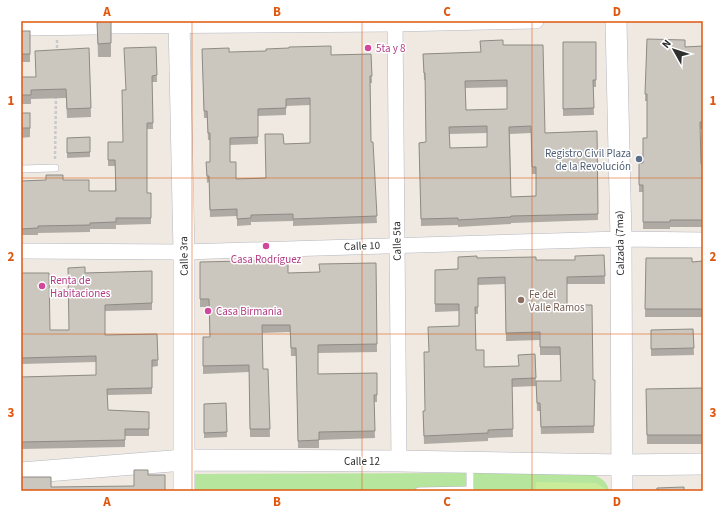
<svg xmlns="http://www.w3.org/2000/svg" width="724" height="512" font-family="'Source Sans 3',sans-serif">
<rect width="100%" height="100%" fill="#efe9e1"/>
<!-- grass -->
<path fill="#b6e59e" d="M 470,473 L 592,474 C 601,478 607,481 609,491 L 194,491 L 193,474 Z"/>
<!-- pitch -->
<path fill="#c9ec9a" d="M 536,482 L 596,483 L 609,491 L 535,491 Z"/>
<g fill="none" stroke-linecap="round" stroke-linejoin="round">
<defs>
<g id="lane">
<path d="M 21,169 L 55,168"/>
<path d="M 419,491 L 470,490"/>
<path d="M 470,491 L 470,463"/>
</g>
<g id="street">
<path d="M 395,21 L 399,461"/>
<path d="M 110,26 L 395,24 L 536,21"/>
<path d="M 21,28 L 97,27"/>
<path d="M 21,251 L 184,252 L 621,239 L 703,240"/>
</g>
<g id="secondary">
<path d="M 179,21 L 184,252 L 184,491"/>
<path d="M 616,21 L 621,239 L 622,491"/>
<path d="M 21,473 L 184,460 L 399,461 L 622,465 L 703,464"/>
</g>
</defs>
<!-- lane casing -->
<use href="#lane" stroke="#b4b7c1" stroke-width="8"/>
<!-- street casing -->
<use href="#street" stroke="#b4b7c1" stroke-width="16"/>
<!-- secondary casing -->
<use href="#secondary" stroke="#b4b7c1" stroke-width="22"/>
<!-- path -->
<g stroke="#c9c9c9" stroke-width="2.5" stroke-dasharray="3 2" stroke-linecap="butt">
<path d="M 57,53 L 57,40"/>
<path d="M 55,159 L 56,96"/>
</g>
<!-- lane -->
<use href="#lane" stroke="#fff" stroke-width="7"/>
<!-- street -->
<use href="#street" stroke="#fff" stroke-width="15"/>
<!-- secondary -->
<use href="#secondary" stroke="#fff" stroke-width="21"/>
</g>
<!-- wall -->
<g fill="#afaba4" fill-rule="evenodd">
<path d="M 97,23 L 111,43 L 111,57 L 98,57 Z"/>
<rect x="21" y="31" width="9" height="31"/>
<path d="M 647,39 L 685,47 L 703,46 L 703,129 L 700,129 L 701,164 L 703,164 L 703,227 L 670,227 L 670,229 L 643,229 L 643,192 L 639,192 L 639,163 L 643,163 L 647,138 L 647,101 L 645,101 Z"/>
<path d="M 563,42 L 596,42 L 596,87 L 593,87 L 594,115 L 563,116 Z"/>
<path d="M 503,45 L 545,133 L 597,131 L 598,220 L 511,223 L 511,224 L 458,227 L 458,225 L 421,226 L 419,143 L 426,142 L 425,80 L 424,80 L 423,54 L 481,52 ZM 507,87 L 507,109 L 466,110 L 465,88 ZM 487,133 L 487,147 L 450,148 L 449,134 ZM 531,133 L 532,174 L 536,174 L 536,196 L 511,197 L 510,134 Z"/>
<path d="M 156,47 L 157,82 L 152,82 L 153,129 L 147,129 L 147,193 L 151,193 L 151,224 L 116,225 L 116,229 L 90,229 L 90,232 L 38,233 L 38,235 L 21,235 L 21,181 L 63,180 L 89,191 L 115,191 L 115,166 L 108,166 L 108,142 L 123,142 L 125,90 Z"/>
<path d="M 89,48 L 91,117 L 67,118 L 66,98 L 31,99 L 31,104 L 21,104 L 21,77 L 36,77 Z"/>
<path d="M 202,49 L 229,52 L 331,55 L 371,54 L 372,83 L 370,83 L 371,142 L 377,223 L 293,226 L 293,221 L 251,222 L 251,225 L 237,226 L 237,216 L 210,217 L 209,182 L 207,183 L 206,162 L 210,162 L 210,140 L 208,140 L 207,118 L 204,118 ZM 310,105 L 310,143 L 284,144 L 265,178 L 236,179 L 230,162 L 230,145 L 258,144 L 258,116 L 286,115 L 286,106 Z"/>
<path d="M 21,113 L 30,113 L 30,137 L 21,138 Z"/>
<path d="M 90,137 L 90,157 L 67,158 L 67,138 Z"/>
<path d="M 604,255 L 605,284 L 567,284 L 567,305 L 593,380 L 595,380 L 594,433 L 541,434 L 540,411 L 537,411 L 536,381 L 561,381 L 560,355 L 540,355 L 540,340 L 506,341 L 505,284 L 478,285 L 478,314 L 475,314 L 476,350 L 484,367 L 518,366 L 535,354 L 536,386 L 512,387 L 513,437 L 488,438 L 488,441 L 424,444 L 423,411 L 425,411 L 429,352 L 459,326 L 459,311 L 435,312 L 435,270 L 458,269 L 477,258 L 536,260 L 575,260 Z"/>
<path d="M 646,258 L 692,262 L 703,261 L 703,317 L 645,317 Z"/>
<path d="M 200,262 L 288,273 L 320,272 L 376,263 L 377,352 L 318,353 L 318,374 L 377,373 L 377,402 L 374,402 L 375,438 L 319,440 L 319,448 L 298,448 L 296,356 L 291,356 L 290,332 L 262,333 L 263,369 L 268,369 L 270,437 L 250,437 L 249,372 L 203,374 L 203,337 L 210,337 L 209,307 L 200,307 Z"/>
<path d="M 152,271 L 152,310 L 105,311 L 105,335 L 157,334 L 158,366 L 152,367 L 152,394 L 107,395 L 108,410 L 149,412 L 149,436 L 125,436 L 125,447 L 21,449 L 21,377 L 96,375 L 96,362 L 22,364 L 21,343 L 21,273 L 50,330 L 69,330 L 85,273 Z"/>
<path d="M 693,329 L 694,355 L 651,356 L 651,330 Z"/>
<path d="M 703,388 L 703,444 L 647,444 L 646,389 Z"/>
<path d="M 226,403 L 227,437 L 204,438 L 204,404 Z"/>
</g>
<!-- building -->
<g fill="#cbc7bf" stroke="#8e8b86" fill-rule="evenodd">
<path d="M 101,21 L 109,21 L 111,22 L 111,43 L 98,44 L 97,23 Z"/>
<rect x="21" y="31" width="9" height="23"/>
<path d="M 647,39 L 685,40 L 685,47 L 703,46 L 703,122 L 700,122 L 701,164 L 703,164 L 703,220 L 670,220 L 670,222 L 643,222 L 643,185 L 639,185 L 639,163 L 643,163 L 643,138 L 647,138 L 647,94 L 645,94 Z"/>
<path d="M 503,40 L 503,45 L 543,45 L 545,133 L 597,131 L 598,214 L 511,216 L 511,217 L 458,220 L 458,218 L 421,219 L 419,143 L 426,142 L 425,73 L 424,73 L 423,54 L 481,52 L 480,41 ZM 507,80 L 507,109 L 466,110 L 465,81 ZM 487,126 L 487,147 L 450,148 L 449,127 ZM 531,126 L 532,167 L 536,167 L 536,196 L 511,197 L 509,127 Z"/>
<path d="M 563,42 L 596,42 L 596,80 L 593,80 L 594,108 L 563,109 Z"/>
<path d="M 331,46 L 331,55 L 371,54 L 372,76 L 370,76 L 371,142 L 373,142 L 377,216 L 293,219 L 293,214 L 251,215 L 251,218 L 237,219 L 237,209 L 210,210 L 209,176 L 207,176 L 206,162 L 210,162 L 210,133 L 208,133 L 207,111 L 204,111 L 202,49 L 229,48 L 229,52 L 266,51 L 266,49 L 289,48 L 289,47 ZM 310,98 L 310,143 L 284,144 L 283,134 L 265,134 L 266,178 L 236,179 L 236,162 L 230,162 L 230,138 L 258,137 L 258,109 L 286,108 L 286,99 Z"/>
<path d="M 156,47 L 157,75 L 152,76 L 153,123 L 147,123 L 147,193 L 151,193 L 151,218 L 116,218 L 116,222 L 90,223 L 90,225 L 38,226 L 38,228 L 21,229 L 21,181 L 46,180 L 46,175 L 63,175 L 63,180 L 89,180 L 89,191 L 116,191 L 115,160 L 108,160 L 108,142 L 123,142 L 122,90 L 126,90 L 124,48 Z"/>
<path d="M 89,48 L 91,108 L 67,109 L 66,89 L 31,90 L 31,95 L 21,95 L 21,77 L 36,77 L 35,51 Z"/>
<rect x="21" y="113" width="9" height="15"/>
<path d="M 90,137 L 90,152 L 67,153 L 67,138 Z"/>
<path d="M 604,255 L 605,276 L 567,277 L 567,305 L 592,305 L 593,380 L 595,380 L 594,426 L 541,427 L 540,403 L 537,403 L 536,381 L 561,381 L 560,347 L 540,347 L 540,332 L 506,333 L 505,277 L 478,278 L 478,307 L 475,307 L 476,350 L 484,350 L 484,367 L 519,366 L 518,355 L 535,354 L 536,378 L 512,379 L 513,429 L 488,430 L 488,433 L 424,436 L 423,411 L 425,411 L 424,352 L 429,352 L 428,327 L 459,326 L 459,304 L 435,304 L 435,270 L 458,269 L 458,257 L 477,256 L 477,258 L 536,257 L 536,260 L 575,260 L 575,256 Z"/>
<path d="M 646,258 L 692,258 L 692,262 L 703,261 L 703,309 L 645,309 Z"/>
<path d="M 288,260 L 288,273 L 320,272 L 319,264 L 376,263 L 377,344 L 318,345 L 318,374 L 377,373 L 377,395 L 374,395 L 375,431 L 319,432 L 319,440 L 298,441 L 296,348 L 291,348 L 290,325 L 262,325 L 263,369 L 268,369 L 270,429 L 250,429 L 249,365 L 203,366 L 203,337 L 210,337 L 209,299 L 200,299 L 200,262 Z"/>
<path d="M 85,267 L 85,273 L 152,271 L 152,303 L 105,305 L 105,335 L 157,334 L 158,360 L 152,360 L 152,388 L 107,389 L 108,410 L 149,412 L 149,429 L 125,429 L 125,440 L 21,442 L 21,377 L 96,375 L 96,356 L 22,358 L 21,336 L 21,273 L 49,273 L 50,330 L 69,330 L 68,268 Z"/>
<path d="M 693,329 L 694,348 L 651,349 L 651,330 Z"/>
<path d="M 703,388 L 703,435 L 647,435 L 646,389 Z"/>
<path d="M 226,403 L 227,432 L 204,433 L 204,404 Z"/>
<path d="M 134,470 L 148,470 L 148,475 L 165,475 L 165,491 L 21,491 L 21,477 L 51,477 L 51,487 L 134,486 Z"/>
<path d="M 684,487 L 684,491 L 657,491 L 657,488 Z"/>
</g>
<!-- grid -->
<path fill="none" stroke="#df570e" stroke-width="1" stroke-opacity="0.55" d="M 192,21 L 192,491M 362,21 L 362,491M 532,21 L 532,491M 21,178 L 703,178M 21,334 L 703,334"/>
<!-- markers -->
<g fill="#d1479c" stroke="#fff" stroke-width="1.5">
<circle cx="368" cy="48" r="4"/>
<circle cx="266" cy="246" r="4"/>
<circle cx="42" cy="286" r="4"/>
<circle cx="208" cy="311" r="4"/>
</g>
<circle fill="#5c6f8a" stroke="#fff" stroke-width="1.5" cx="639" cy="159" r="4"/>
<circle fill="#8d6e63" stroke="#fff" stroke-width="1.5" cx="521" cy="300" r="4"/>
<g text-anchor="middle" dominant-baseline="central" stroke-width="3" stroke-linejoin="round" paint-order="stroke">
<!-- hotel labels -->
<g font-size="11" fill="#b23c85" stroke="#fff" text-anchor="start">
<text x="376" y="48">5ta y 8</text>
<text x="266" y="259" text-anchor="middle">Casa Rodríguez</text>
<text x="50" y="280">Renta de<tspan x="50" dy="13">Habitaciones</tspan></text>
<text x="216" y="311">Casa Birmania</text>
</g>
<!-- service labels -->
<g font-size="11" fill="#4e5e75" stroke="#fff" text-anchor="end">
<text x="631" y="153">Registro Civil Plaza<tspan x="631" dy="13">de la Revolución</tspan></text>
</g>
<!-- street labels -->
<g font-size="11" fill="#2e2e2e" stroke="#fff">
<text transform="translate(397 241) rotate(-91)">Calle 5ta</text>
<text transform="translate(620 243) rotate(-91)">Calzada (7ma)</text>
<text transform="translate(362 246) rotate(-2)">Calle 10</text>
<text transform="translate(184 256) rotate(-91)">Calle 3ra</text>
<text x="362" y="461">Calle 12</text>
</g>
<!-- education labels -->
<g font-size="11" fill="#785e54" stroke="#fff" text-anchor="start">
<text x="529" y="294">Fe del<tspan x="529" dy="13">Valle Ramos</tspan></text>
</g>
</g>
<!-- border -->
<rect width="724" height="512" fill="none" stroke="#ffffff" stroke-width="44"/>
<!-- north arrow -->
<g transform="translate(674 50) rotate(309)" stroke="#ffffff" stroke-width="3" paint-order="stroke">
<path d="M0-3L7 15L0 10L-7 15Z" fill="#2e2e2e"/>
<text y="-6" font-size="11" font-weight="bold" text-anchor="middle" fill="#2e2e2e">N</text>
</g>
<rect x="22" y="22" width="680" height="468" fill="none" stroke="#df570e" stroke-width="1.5"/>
<g font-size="13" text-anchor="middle" font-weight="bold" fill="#df570e">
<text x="107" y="16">A</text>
<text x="277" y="16">B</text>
<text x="447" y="16">C</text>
<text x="617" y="16">D</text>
<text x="11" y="105">1</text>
<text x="713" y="105">1</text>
<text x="11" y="261">2</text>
<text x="713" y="261">2</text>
<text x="11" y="417">3</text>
<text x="713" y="417">3</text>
<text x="107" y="506">A</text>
<text x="277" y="506">B</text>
<text x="447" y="506">C</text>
<text x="617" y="506">D</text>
</g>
</svg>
